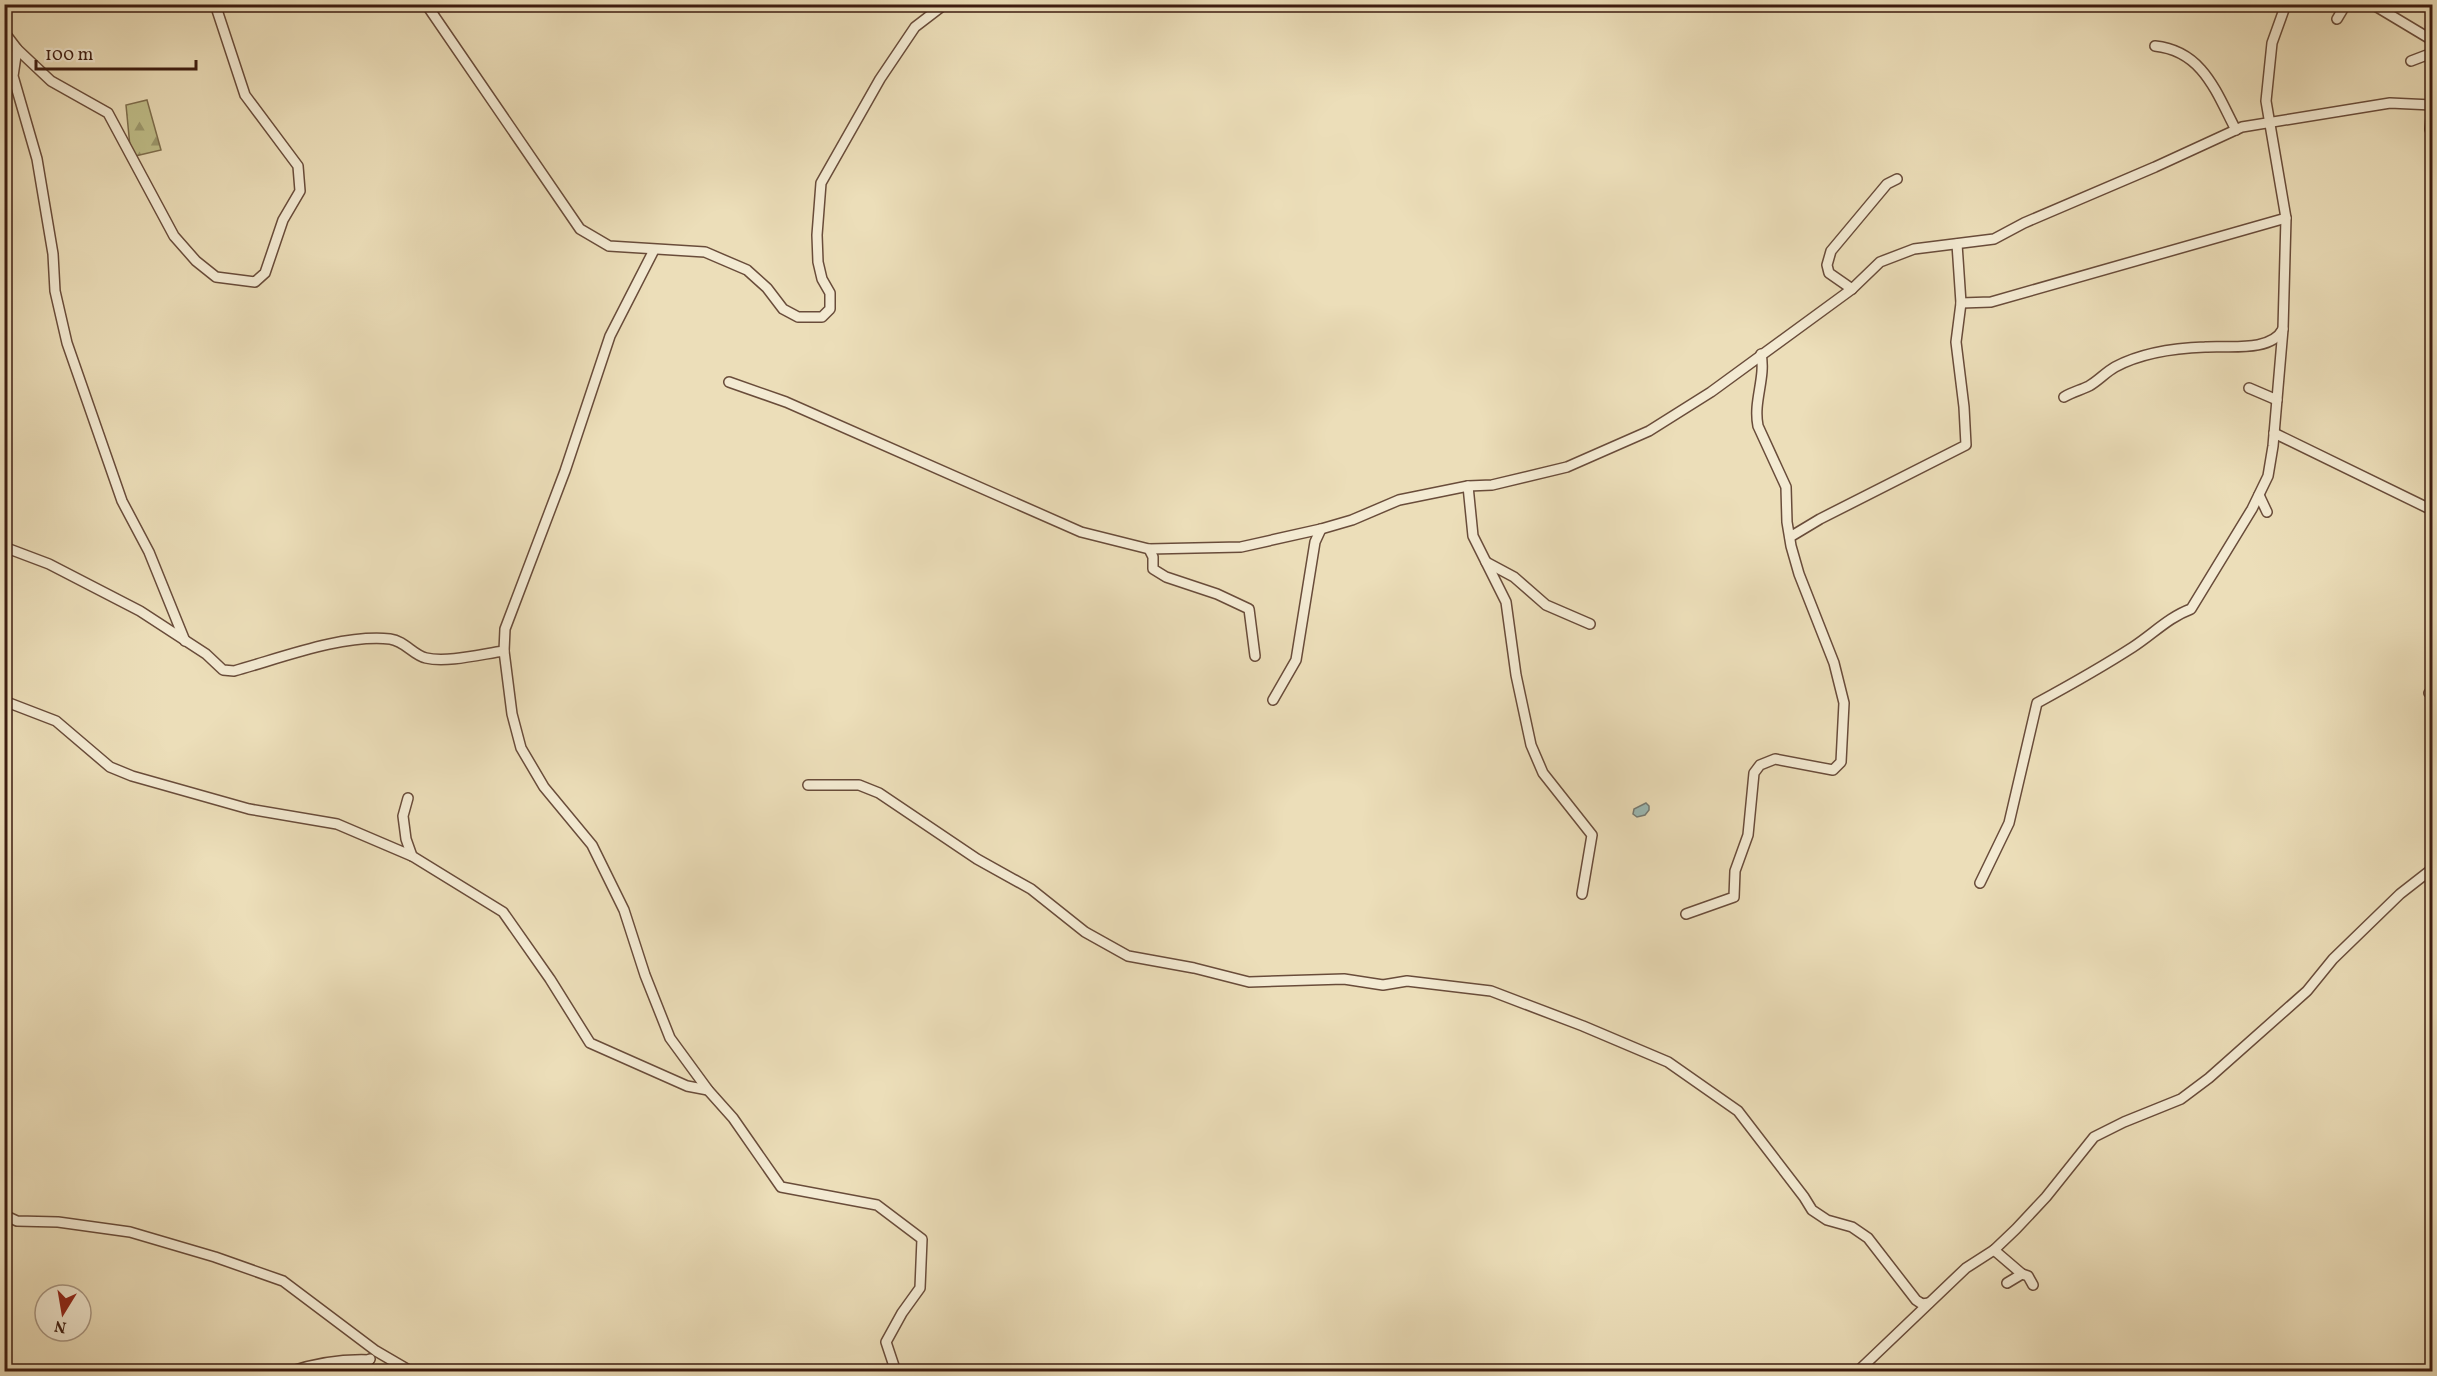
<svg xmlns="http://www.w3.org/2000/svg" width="2437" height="1376" font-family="Vollkorn,serif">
<defs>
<pattern id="forest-firs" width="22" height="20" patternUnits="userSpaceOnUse" patternTransform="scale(1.5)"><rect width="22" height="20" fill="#c0bf8a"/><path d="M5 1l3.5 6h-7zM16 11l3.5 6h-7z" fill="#9d9a6f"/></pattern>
</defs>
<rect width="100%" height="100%" fill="#ecdeb9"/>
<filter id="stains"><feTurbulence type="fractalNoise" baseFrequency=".00333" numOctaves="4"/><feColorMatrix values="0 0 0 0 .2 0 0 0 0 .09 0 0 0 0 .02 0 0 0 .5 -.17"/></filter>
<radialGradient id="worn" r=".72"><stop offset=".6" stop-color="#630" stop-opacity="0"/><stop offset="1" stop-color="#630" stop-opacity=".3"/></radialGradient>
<!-- forest -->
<path fill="url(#forest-firs)" stroke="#7e6e4d" stroke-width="1.5" d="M 147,100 L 161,150 L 131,157 L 126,105 Z"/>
<!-- water -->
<path fill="#9bbbb7" stroke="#757b74" stroke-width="1.5" d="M 1646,803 L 1649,806 L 1649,810 L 1645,815 L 1637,817 L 1633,814 L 1634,809 Z"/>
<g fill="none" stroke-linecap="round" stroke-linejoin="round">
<defs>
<g id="minor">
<path d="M 426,4 L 580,229 L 609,246 L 705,252 L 747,270 L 767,288 L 783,309 L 798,317 L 822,317 L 830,309 L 830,293 L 822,279 L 818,262 L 817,235 L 821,183 L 880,79 L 915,27 L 945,4"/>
<path d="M 2372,4 L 2432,40"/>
<path d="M 2337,19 L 2346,4"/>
<path d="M 4,32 L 17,49 L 51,81 L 108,113 L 174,236 L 196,261 L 216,277 L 255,282 L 265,273 L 283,220 L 300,191 L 298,166 L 245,95 L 215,4"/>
<path d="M 2155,46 C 2203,51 2216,92 2236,130"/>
<path d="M 17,49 L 13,76 L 37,159 L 53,254 L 55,291 L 67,343 L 122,501 L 149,552 L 185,641"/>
<path d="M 2411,61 L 2432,53"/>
<path d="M 2432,108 L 2430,129 L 2432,135"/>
<path d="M 654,250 L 610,336 L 565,471 L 505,629 L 504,651 L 512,714 L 521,748 L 544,787 L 592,845 L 624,910 L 645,975 L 670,1038 L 708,1090 L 733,1118 L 781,1187 L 877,1205 L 922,1239 L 920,1288 L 902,1313 L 886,1342 L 896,1372"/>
<path d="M 1852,289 L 1829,273 L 1827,265 L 1831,251 L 1887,184 L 1897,179"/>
<path d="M 1961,303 L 1991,302 L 2286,218"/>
<path d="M 729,382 L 786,402 L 1081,532 L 1149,549 L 1241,547 L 1321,529 L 1352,520 L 1399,500 L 1468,486 L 1492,485 L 1567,467 L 1649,431 L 1711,392 L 1852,289 L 1880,262 L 1914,249 L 1994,239 L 2024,223 L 2155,167 L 2242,127 L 2390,103 L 2432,105"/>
<path d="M 2249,388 L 2277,400"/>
<path d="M 2064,397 C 2072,392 2081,390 2089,386 C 2098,381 2106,372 2115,367 C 2141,353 2176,348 2205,347 C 2226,345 2271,353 2283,329"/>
<path d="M 2274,433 L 2432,510"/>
<path d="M 1468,486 L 1473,536 L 1506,602 L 1516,675 L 1531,745 L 1543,773 L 1592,835 L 1582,894"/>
<path d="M 2259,495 L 2267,512"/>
<path d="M 1790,537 L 1820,519 L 1966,445 L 1964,407 L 1956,342 L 1961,303 L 1957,244"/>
<path d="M 4,547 L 49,564 L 140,611 L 206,654 L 223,670 L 234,671 C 281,658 342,634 390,639 C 405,641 413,655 426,658 C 447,663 482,654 504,651"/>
<path d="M 1149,549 L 1153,557 L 1153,569 L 1166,577 L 1217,594 L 1249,609 L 1255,656"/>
<path d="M 1486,562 L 1514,577 L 1546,605 L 1590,624"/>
<path d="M 2429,693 L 2432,691"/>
<path d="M 1273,700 L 1296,660 L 1315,542 L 1321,529"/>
<path d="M 4,701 L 56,721 L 110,767 L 132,776 L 249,809 L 337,824 L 412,856 L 503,912 L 550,979 L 590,1043 L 687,1086 L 708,1090"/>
<path d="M 808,785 L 859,785 L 879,793 L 977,859 L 1031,889 L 1085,932 L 1128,956 L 1194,968 L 1249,982 L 1344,979 L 1383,985 L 1407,981 L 1491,991 L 1583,1026 L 1668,1062 L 1738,1111 L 1804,1197 L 1812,1210 L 1827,1220 L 1852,1227 L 1868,1238 L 1916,1300 L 1922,1304 L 1929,1303"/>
<path d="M 408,798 L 403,816 L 406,839 L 412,856"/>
<path d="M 1980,883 L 2009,823 L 2037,703 C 2070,685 2102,667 2133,647 C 2153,634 2169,617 2191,609 L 2252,509 L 2268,476 L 2273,446 L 2283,329 L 2286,218 L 2266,101 L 2272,43 L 2286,4"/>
<path d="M 1686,914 L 1734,897 L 1735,871 L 1748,835 L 1754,773 L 1760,765 L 1775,759 L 1833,770 L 1841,762 L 1844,703 L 1834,663 L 1799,574 L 1791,546 L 1787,522 L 1786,487 L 1758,426 C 1753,401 1766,378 1761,354"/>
<path d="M 4,1215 L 17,1221 L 58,1222 L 130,1232 L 215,1257 L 283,1281 L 376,1351 L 412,1372"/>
<path d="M 1994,1250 L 2022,1274"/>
<path d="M 2007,1283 L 2022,1274 L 2028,1276 L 2033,1285"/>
<path d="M 289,1372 C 316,1363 341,1359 369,1360"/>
<path d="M 352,1372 L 370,1359"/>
<path d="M 1857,1372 L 1966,1268 L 1994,1250 L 2016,1229 L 2046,1197 L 2094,1137 L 2124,1122 L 2181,1099 L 2209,1078 L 2307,991 L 2333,959 L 2400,894 L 2432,869"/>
</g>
</defs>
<!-- minor casing -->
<use href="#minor" stroke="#694c3a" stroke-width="12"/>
<!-- minor -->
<use href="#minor" stroke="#f3ead2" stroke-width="9"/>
</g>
<!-- margin -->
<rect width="2437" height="1376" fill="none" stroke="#ecdeb9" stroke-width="24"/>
<rect x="6" y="6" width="2425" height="1364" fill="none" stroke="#3d1c10" stroke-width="3"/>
<rect x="12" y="12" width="2413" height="1352" fill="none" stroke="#3d1c10" stroke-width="1.5"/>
<!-- north arrow -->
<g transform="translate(63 1313) rotate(191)"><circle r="28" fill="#f3ead2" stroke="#aa9884" stroke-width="1.5"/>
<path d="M0-4.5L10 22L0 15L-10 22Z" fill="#8f2418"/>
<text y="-9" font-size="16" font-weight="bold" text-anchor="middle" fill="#3d1c10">N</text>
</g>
<!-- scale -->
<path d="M36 60v9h160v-9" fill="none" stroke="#3d1c10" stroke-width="3"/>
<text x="45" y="60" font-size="18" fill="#3d1c10" stroke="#f3ead2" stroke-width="4.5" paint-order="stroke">100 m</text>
<rect width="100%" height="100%" filter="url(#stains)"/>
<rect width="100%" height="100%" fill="url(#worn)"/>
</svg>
